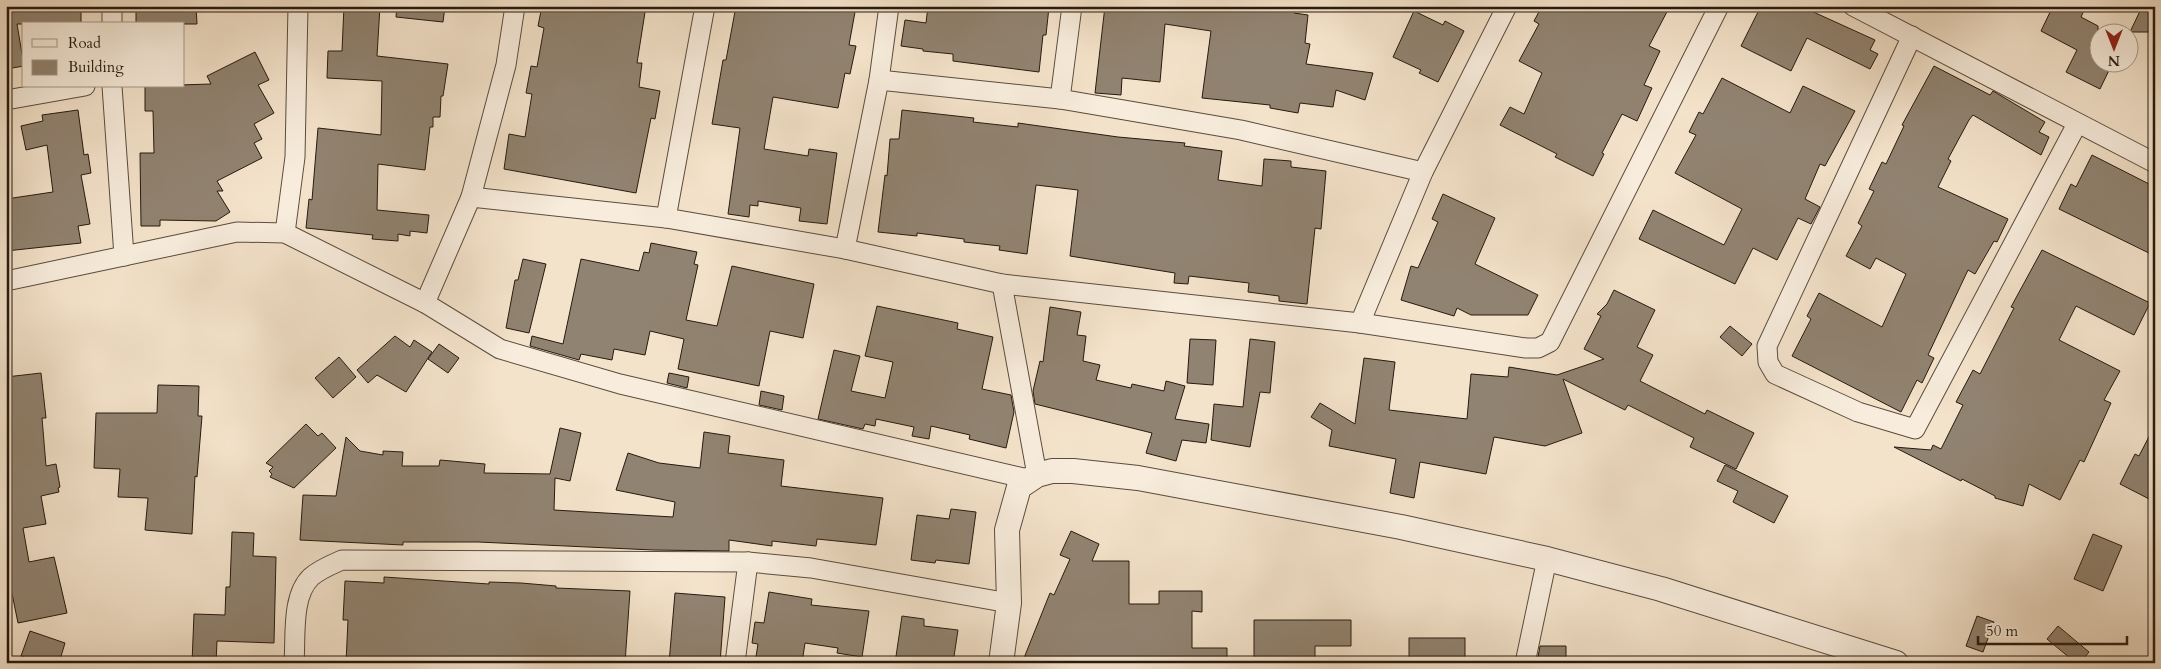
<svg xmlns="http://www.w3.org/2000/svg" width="2161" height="669" font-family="Cardo,serif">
<rect width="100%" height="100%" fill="#f4e3cb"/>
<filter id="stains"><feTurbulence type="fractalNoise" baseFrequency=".004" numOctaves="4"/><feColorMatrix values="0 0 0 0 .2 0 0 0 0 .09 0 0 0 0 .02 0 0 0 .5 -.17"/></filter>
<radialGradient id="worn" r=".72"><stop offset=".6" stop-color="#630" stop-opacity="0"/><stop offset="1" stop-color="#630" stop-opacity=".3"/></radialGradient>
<!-- building -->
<g fill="#918371" stroke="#261a0f">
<path d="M 26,6 L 81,6 L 81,24 L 17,24 L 24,66 L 6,69 L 6,10 Z"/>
<path d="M 136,6 L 196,6 L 197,24 L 136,24 Z"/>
<path d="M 344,6 L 380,6 L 377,56 L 448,64 L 443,96 L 441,96 L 440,117 L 433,117 L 433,127 L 430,127 L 425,170 L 378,164 L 377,210 L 429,215 L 427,233 L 410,231 L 410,236 L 398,234 L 398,241 L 372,239 L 373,235 L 306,228 L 309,199 L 312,200 L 318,128 L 381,135 L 382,81 L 327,78 L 328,51 L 342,51 Z"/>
<path d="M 397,6 L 445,6 L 443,22 L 396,17 Z"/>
<path d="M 542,6 L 646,6 L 637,63 L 642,63 L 639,87 L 660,91 L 655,119 L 651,118 L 636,193 L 504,169 L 509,134 L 525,137 L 532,94 L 526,93 L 531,66 L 537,67 L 544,28 L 538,26 Z"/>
<path d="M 736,6 L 825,6 L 855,12 L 849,45 L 856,46 L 850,74 L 845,73 L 838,108 L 773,97 L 764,149 L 808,156 L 809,149 L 837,153 L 827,224 L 799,221 L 801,208 L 758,201 L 758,206 L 750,205 L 749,217 L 728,214 L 740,128 L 712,124 L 723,60 L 726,60 Z"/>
<path d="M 928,6 L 1049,7 L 1046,35 L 1043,35 L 1039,72 L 953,61 L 953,54 L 923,51 L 923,49 L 901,46 L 905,20 L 926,23 Z"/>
<path d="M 1105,6 L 1295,6 L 1294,13 L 1308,15 L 1305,43 L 1310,44 L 1306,64 L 1373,73 L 1365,100 L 1336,90 L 1333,107 L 1300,103 L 1298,113 L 1270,108 L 1270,105 L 1202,98 L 1211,31 L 1165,24 L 1160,82 L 1122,78 L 1121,95 L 1095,93 Z"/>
<path d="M 1542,6 L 1670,6 L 1649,46 L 1660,51 L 1644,85 L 1652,88 L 1637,121 L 1622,114 L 1602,153 L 1604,154 L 1593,176 L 1555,157 L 1557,154 L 1500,125 L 1510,107 L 1524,114 L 1542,73 L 1519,61 L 1539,24 L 1534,21 Z"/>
<path d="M 1761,6 L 1810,6 L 1809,10 L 1875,40 L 1870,50 L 1878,54 L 1870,69 L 1807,38 L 1791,71 L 1741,46 Z"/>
<path d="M 2053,6 L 2086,6 L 2081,17 L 2098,26 L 2098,62 L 2113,62 L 2100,89 L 2066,72 L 2077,50 L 2041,31 Z"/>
<path d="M 2141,9 L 2155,16 L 2155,22 L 2150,32 L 2130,32 Z"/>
<path d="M 1414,11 L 1443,25 L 1445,21 L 1464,31 L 1438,82 L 1419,73 L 1421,70 L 1393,57 Z"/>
<path d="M 255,52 L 269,80 L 258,85 L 274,113 L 254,124 L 262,139 L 254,143 L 262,158 L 217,181 L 223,191 L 217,191 L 230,212 L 216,221 L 160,220 L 160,226 L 141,226 L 140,153 L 154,153 L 153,111 L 145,111 L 145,86 L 211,84 L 207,76 Z"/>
<path d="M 1934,66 L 1990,95 L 1993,91 L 2045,122 L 2039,132 L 2049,137 L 2041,155 L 1973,115 L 1969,120 L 1948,159 L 1951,161 L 1938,187 L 2008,219 L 1997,242 L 1994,241 L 1975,274 L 1968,270 L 1928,355 L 1934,358 L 1922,383 L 1917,380 L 1901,412 L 1792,356 L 1811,319 L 1807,316 L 1819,293 L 1882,327 L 1906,274 L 1876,258 L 1870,269 L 1846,256 L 1862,226 L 1858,223 L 1874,191 L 1869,189 L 1882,162 L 1886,164 L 1904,126 L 1902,125 Z"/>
<path d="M 1722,78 L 1790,113 L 1803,86 L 1855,111 L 1825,166 L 1820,164 L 1805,199 L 1820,207 L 1811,224 L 1798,218 L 1777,260 L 1753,248 L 1735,284 L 1639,239 L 1653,210 L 1724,245 L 1742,209 L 1675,173 L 1696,135 L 1689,132 L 1699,112 L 1703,114 Z"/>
<path d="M 78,110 L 84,155 L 88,154 L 91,173 L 81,175 L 90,224 L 78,226 L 81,243 L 6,251 L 6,199 L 53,192 L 47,145 L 26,150 L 21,126 L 43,121 L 42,115 Z"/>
<path d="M 902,110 L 974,118 L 973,122 L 1018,127 L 1018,123 L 1118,137 L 1185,143 L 1184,146 L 1222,151 L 1218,180 L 1262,186 L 1264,159 L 1291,161 L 1291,167 L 1326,171 L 1321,229 L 1315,228 L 1307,304 L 1279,301 L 1279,296 L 1248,292 L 1249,283 L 1189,276 L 1188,284 L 1174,283 L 1175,273 L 1070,256 L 1078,190 L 1036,185 L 1027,254 L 999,250 L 1000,246 L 964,242 L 964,239 L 917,233 L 917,236 L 878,232 L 885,175 L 887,176 L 890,139 L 899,139 Z"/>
<path d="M 2092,155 L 2155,187 L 2155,256 L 2059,209 L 2071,184 L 2076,187 Z"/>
<path d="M 1443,194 L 1495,218 L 1475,264 L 1538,295 L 1528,315 L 1471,315 L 1457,308 L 1454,316 L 1401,300 L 1411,266 L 1418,268 L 1438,222 L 1432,219 Z"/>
<path d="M 651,243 L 697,252 L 694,264 L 698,265 L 686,320 L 717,326 L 732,266 L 814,284 L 803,338 L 770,331 L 759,386 L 678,369 L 684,339 L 650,331 L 645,355 L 614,349 L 612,360 L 581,354 L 579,360 L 530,346 L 532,336 L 563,344 L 581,259 L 639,271 L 644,252 L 649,253 Z"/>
<path d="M 2042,250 L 2150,303 L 2134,335 L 2076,306 L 2059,340 L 2120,371 L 2104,400 L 2111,403 L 2084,462 L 2080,460 L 2060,500 L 2029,484 L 2023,506 L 1995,498 L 1995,496 L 1962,479 L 1961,481 L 1894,447 L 1931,450 L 1933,445 L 1941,449 L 1963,405 L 1956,402 L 1973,370 L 1980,374 L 2014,308 L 2011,307 Z"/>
<path d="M 523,259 L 546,264 L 529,333 L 506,328 L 515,280 L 518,280 Z"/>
<path d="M 1614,290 L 1655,310 L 1637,347 L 1653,355 L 1640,381 L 1705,414 L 1707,410 L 1754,433 L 1736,469 L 1690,447 L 1694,438 L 1628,405 L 1625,410 L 1563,379 L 1582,433 L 1545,446 L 1494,437 L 1486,474 L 1420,462 L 1414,498 L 1390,493 L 1396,459 L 1329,446 L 1332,430 L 1311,417 L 1320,403 L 1355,424 L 1364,358 L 1395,362 L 1389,410 L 1467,419 L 1471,374 L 1508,377 L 1509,367 L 1557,375 L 1604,359 L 1584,349 L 1601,316 L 1597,314 L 1607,304 Z"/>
<path d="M 877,306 L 958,323 L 957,329 L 993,337 L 982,389 L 1011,395 L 1014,412 L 1006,448 L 969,439 L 970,435 L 931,426 L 929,439 L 912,436 L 914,427 L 876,419 L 875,426 L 865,424 L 863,429 L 818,419 L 834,350 L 860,356 L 851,391 L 885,398 L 893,362 L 865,356 Z"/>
<path d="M 1050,307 L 1081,312 L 1077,335 L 1086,336 L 1083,361 L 1100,365 L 1096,380 L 1131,388 L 1132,384 L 1164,391 L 1166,381 L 1185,386 L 1175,419 L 1209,424 L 1206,443 L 1182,440 L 1176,461 L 1146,453 L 1152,433 L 1035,404 L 1033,391 L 1040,361 L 1043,362 Z"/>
<path d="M 1730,326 L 1752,344 L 1742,356 L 1720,337 Z"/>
<path d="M 395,336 L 410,347 L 414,340 L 432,352 L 406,392 L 377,375 L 368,383 L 357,370 Z"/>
<path d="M 1190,339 L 1216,340 L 1213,385 L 1187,383 Z"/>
<path d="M 1250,339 L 1275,342 L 1270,393 L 1260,392 L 1250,447 L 1211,440 L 1214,404 L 1243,407 Z"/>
<path d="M 439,344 L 459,358 L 448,373 L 428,359 Z"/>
<path d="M 339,357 L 356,377 L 333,398 L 315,378 Z"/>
<path d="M 41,373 L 46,418 L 42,418 L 46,466 L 56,464 L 60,487 L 58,488 L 59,492 L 41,496 L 46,524 L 23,528 L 29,562 L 54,557 L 67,613 L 18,623 L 6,564 L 6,377 Z"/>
<path d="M 669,373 L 689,377 L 687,388 L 667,383 Z"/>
<path d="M 158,385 L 199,386 L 198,416 L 202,416 L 197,477 L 195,476 L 192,534 L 145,530 L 148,498 L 118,497 L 120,469 L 94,468 L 96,413 L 157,413 Z"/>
<path d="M 761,391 L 784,396 L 782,410 L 759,405 Z"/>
<path d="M 306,424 L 318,436 L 322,433 L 336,448 L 294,488 L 270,477 L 272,474 L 269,471 L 273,467 L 266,463 Z"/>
<path d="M 2155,425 L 2155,502 L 2120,484 L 2135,454 L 2139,456 Z"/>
<path d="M 560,428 L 581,433 L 570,481 L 555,478 L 554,510 L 673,517 L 675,502 L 616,490 L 628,453 L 659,463 L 700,468 L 704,432 L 730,436 L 728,453 L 784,460 L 781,486 L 883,498 L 876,545 L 817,539 L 816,546 L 772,541 L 772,546 L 729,540 L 729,551 L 653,550 L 478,542 L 403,542 L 403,545 L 300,540 L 303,495 L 336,496 L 346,437 L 360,451 L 383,455 L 383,451 L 403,452 L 402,466 L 439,466 L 440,460 L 485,464 L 484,473 L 550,474 Z"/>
<path d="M 1725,465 L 1788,496 L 1774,523 L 1733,502 L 1738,491 L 1717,481 Z"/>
<path d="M 951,509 L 976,512 L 969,564 L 936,560 L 935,563 L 911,560 L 917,515 L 949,519 Z"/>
<path d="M 1071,531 L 1099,544 L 1092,561 L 1129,561 L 1129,604 L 1159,604 L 1159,591 L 1202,591 L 1202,612 L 1192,611 L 1192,648 L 1227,648 L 1227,663 L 1060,663 L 1047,657 L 1044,663 L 1022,663 L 1050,593 L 1054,595 L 1070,559 L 1060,555 Z"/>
<path d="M 232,532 L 254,533 L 253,556 L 276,557 L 274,643 L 217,641 L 216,663 L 192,663 L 194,614 L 225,615 L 226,587 L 230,587 Z"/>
<path d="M 2093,534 L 2122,546 L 2103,591 L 2074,579 Z"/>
<path d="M 384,577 L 489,584 L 489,582 L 521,583 L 556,586 L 556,588 L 630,591 L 625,663 L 346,663 L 348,620 L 343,620 L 345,581 L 384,583 Z"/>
<path d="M 769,592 L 812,599 L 811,605 L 869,611 L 862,657 L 837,653 L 838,648 L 805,643 L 802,663 L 755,663 L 758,644 L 752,643 L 755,622 L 764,623 Z"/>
<path d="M 675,593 L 725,597 L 720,663 L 669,663 Z"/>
<path d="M 902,616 L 924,619 L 924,626 L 958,630 L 953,663 L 895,663 Z"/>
<path d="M 1977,616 L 1994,622 L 1983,652 L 1966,646 Z"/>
<path d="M 1254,620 L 1351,620 L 1351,646 L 1315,646 L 1315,663 L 1254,663 Z"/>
<path d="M 2058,626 L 2089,652 L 2080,663 L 2076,663 L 2047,639 Z"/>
<path d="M 30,631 L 65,643 L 59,663 L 42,663 L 21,656 Z"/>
<rect x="1409" y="638" width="56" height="25"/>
<path d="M 1540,646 L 1566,646 L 1566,663 L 1537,663 Z"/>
</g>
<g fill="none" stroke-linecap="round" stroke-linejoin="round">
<defs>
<g id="minor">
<path d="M 1853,6 L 2155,163"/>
<path d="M 112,24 L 112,6"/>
<path d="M 1912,36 L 1767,346 L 1768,362 L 1775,374 L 1858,412 L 1915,429 L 2077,124"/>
<path d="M 879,80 L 889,6"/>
<path d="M 112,86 L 124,256"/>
<path d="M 1060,99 L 1072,6"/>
<path d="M 6,100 L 85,86"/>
<path d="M 471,197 L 506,65 L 515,6"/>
<path d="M 666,218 L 705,6"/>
<path d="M 285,233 L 295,157 L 298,6"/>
<path d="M 845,249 L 879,80 L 1060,99 L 1241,130 L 1423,172"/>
<path d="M 6,281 L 237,232 L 285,233 L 425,303 L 500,349 L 620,384 L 1028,479"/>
<path d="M 1002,284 L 1037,475"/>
<path d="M 425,303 L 471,197 L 666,218 L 845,249 L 1002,284 L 1360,323 L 1526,348 L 1538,348 L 1550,342 L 1719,6"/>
<path d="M 1360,323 L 1423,172 L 1507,6"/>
<path d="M 294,663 C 296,637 291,596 311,577 C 320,569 331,565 342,560 L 748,562 L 811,568 L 1009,603"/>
<path d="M 735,663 L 748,562"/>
<path d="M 1525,663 L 1547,559"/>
</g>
<path id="tertiary" d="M 1001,663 L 1009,603 L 1007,530 L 1019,487 L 1037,475 L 1052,471 L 1073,471 L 1138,478 L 1401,527 L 1547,559 L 1661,589 L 1896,663"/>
</defs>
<!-- minor casing -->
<use href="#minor" stroke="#5a4c3e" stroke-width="21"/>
<!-- tertiary casing -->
<use href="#tertiary" stroke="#5a4c3e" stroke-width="26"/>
<!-- minor -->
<use href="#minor" stroke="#f8eddd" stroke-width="19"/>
<!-- tertiary -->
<use href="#tertiary" stroke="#f8eddd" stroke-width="24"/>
</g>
<!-- margin -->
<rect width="2161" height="669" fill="none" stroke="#f4e3cb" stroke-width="25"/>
<rect x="8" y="8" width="2146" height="654" fill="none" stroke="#261a0f" stroke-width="2.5"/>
<rect x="12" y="12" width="2136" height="644" fill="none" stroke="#261a0f"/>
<!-- legend -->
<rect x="22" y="22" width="162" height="65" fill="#f8eddd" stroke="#a4998b"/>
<rect x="32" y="39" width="25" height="8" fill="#f8eddd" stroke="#a4998b"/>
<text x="68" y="48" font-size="15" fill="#261a0f">Road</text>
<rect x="32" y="60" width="25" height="15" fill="#918371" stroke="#a4998b"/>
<text x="68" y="72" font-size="15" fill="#261a0f">Building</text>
<!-- north arrow -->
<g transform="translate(2114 48) rotate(180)"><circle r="24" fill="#f8eddd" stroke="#a4998b"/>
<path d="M0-4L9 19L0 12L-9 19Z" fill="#8f2418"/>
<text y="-8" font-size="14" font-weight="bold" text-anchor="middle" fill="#261a0f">N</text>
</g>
<!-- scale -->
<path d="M1978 636v8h149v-8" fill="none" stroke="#261a0f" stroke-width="2.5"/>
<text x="1986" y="636" font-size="15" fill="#261a0f" stroke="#f8eddd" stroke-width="4" paint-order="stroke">50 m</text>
<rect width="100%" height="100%" filter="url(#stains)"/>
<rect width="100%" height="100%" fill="url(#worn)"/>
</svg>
